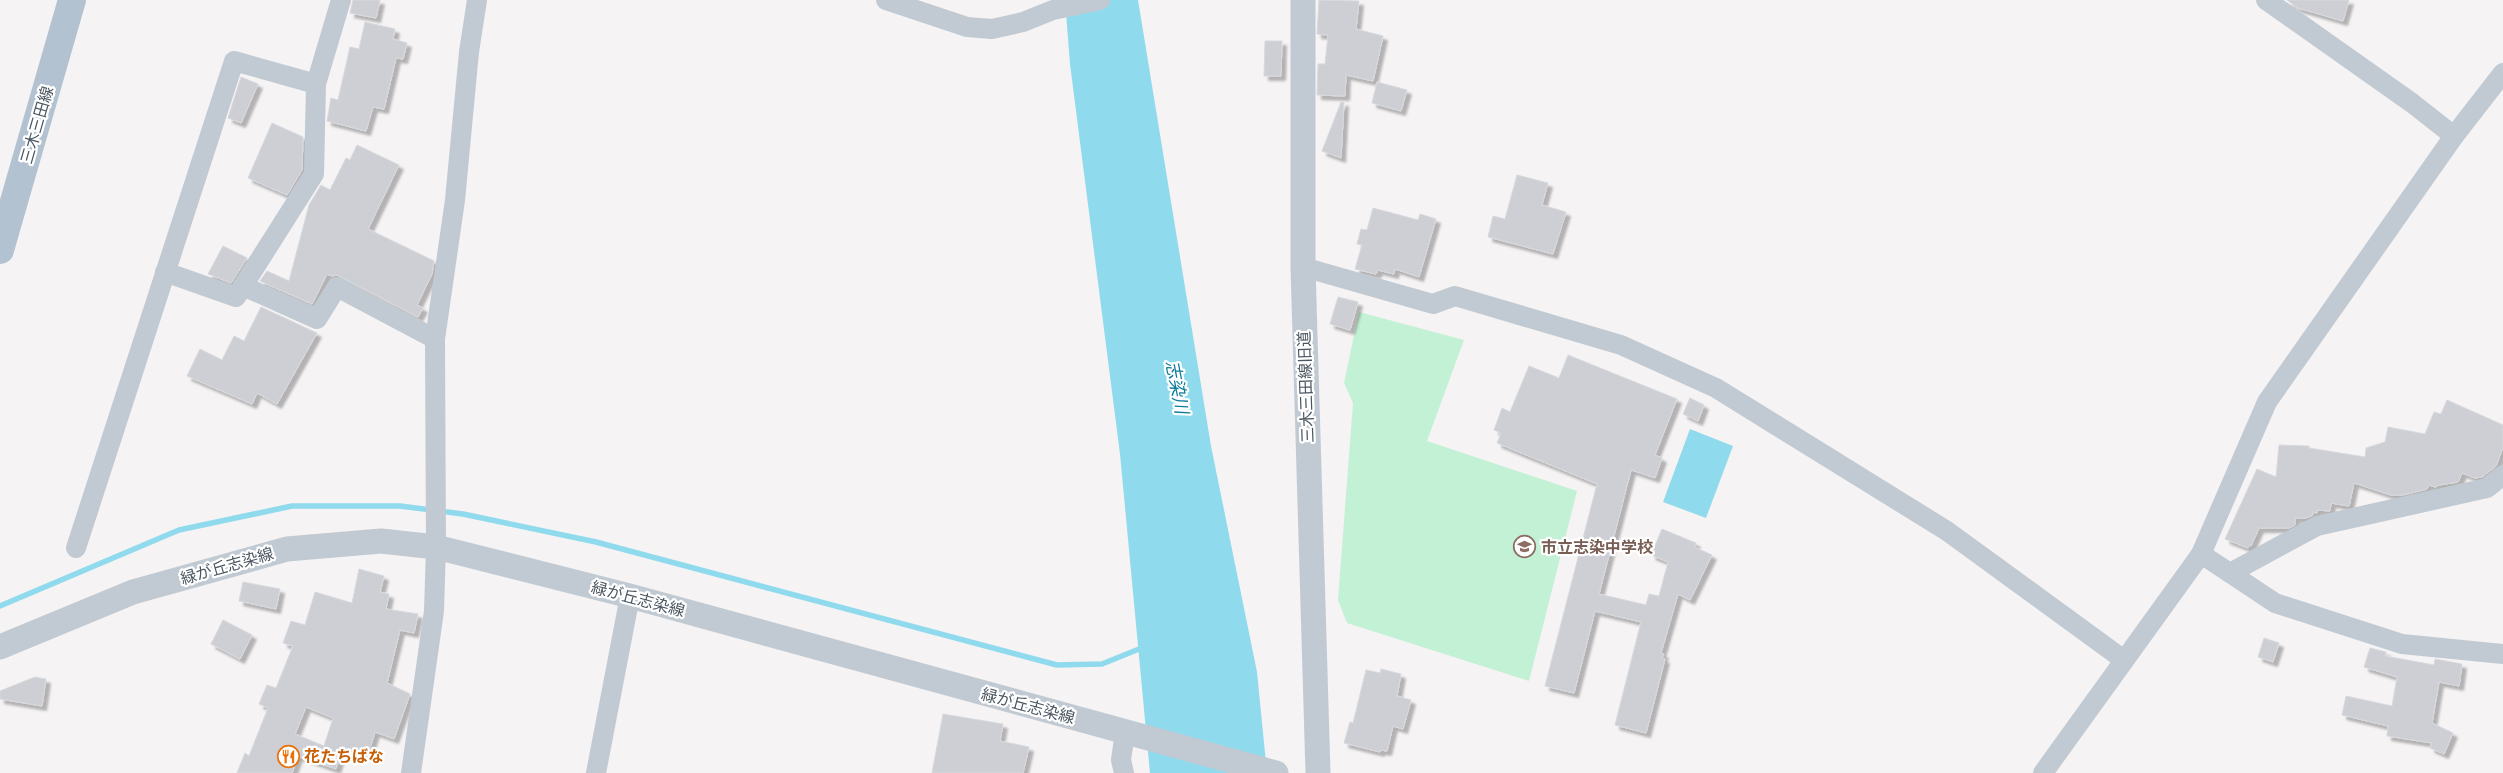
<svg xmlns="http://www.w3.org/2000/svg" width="2503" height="773" font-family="Cabin,'Noto Sans JP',sans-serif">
<defs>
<filter id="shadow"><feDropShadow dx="4.5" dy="4.5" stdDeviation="1" flood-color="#0004"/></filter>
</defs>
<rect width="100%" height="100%" fill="#f5f3f3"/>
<!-- green -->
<path fill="#c3f1d5" d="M 1359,312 L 1464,340 L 1427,441 L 1577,491 L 1529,681 L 1347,623 L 1338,600 L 1353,403 L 1344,383 Z"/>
<!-- water -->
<g fill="#90daee">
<path d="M 1065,0 L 1138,0 L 1211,446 L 1257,672 L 1267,773 L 1150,773 L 1120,454 L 1070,64 Z"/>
<path d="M 1690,429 L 1733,446 L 1706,518 L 1663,502 Z"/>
</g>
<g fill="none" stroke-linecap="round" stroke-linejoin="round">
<!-- stream -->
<path stroke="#90daee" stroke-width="5.5" d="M 0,606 L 179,530 L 292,506 L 400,506 L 463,514 L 596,542 L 1057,665 L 1102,664 L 1144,647"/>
</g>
<!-- building -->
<g fill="#cdcfd5" stroke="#d7d9de" fill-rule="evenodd" filter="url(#shadow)">
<path d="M 353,0 L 380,0 L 376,18 L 350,13 Z"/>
<path d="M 1319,0 L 1359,1 L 1356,29 L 1383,36 L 1373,81 L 1346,75 L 1345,96 L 1317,95 L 1318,64 L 1325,64 L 1328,35 L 1317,34 Z"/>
<path d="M 2287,0 L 2349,0 L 2343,21 L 2298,8 Z"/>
<path d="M 365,22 L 395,29 L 393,39 L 407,43 L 403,59 L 396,58 L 384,109 L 373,107 L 366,131 L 327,121 L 331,98 L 338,100 L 350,47 L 359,49 Z"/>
<path d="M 1265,41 L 1282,41 L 1281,76 L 1264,76 Z"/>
<path d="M 241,77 L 258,84 L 241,123 L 228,118 Z"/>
<path d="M 1377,82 L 1407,90 L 1401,111 L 1372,103 Z"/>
<path d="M 1341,102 L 1344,102 L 1341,158 L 1322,151 Z"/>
<path d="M 272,123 L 303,137 L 302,170 L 287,195 L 248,178 Z"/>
<path d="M 357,145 L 399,165 L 368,229 L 434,261 L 432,274 L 417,305 L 423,308 L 418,317 L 337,275 L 332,276 L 327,274 L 312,304 L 260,281 L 267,271 L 289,281 L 309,205 L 321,185 L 330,190 L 346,158 L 350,160 Z"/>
<path d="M 1517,175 L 1548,183 L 1542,205 L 1566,212 L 1553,254 L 1488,237 L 1493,216 L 1505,219 Z"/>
<path d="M 1373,208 L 1418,220 L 1420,214 L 1436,219 L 1419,277 L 1395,269 L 1394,274 L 1378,270 L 1376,274 L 1355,269 L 1362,245 L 1357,244 L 1361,229 L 1367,230 Z"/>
<path d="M 223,246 L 247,258 L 231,283 L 208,274 Z"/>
<path d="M 1338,297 L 1358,302 L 1350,330 L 1330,324 Z"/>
<path d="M 261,307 L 317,333 L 277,404 L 257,393 L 252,404 L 187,376 L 200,349 L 222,360 L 234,336 L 244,341 Z"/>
<path d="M 1568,355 L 1677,399 L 1655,455 L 1662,458 L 1655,478 L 1631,470 L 1599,594 L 1646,605 L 1649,594 L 1659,596 L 1668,562 L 1651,555 L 1662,529 L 1696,543 L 1694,547 L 1712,555 L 1690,600 L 1678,594 L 1661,653 L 1664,654 L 1662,658 L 1665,659 L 1646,733 L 1615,725 L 1641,622 L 1595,611 L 1574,693 L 1545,686 L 1597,484 L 1497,443 L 1501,433 L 1494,430 L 1502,408 L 1510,412 L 1529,366 L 1559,378 Z"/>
<path d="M 1690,398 L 1704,405 L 1698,421 L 1683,414 Z"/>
<path d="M 2447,400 L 2503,425 L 2503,447 L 2496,466 L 2482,477 L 2475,478 L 2462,473 L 2458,482 L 2439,485 L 2435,487 L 2429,485 L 2427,489 L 2403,495 L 2391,495 L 2354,483 L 2349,506 L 2331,503 L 2330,511 L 2317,510 L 2317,513 L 2313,512 L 2313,515 L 2306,518 L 2295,518 L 2295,525 L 2289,528 L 2259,528 L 2251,546 L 2249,545 L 2248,548 L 2225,539 L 2257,469 L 2276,477 L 2279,445 L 2309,446 L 2309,448 L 2365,457 L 2366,448 L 2385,442 L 2388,427 L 2425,434 L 2434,412 L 2441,414 Z"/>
<path d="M 359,569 L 384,576 L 380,592 L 389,594 L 386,609 L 418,614 L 414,633 L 400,630 L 387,683 L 410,694 L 394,739 L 375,732 L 369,751 L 362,749 L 361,753 L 343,748 L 336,769 L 298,756 L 292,773 L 237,773 L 245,753 L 249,756 L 268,708 L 259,704 L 267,685 L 276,688 L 293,646 L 283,643 L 291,621 L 305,625 L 315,592 L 352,603 ZM 306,707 L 333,718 L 324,746 L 295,734 Z"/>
<path d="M 243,582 L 280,589 L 276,609 L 239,601 Z"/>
<path d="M 223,620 L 252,635 L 240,659 L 211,644 Z"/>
<path d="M 2264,638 L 2279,643 L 2273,662 L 2258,657 Z"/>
<path d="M 2370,648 L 2386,652 L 2385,656 L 2434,665 L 2435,659 L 2462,664 L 2459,686 L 2439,682 L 2432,723 L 2453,733 L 2444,754 L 2430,748 L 2432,743 L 2387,736 L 2388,726 L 2342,715 L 2346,696 L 2392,706 L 2397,677 L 2364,667 Z"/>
<path d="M 1381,669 L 1401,674 L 1397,696 L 1411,700 L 1403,729 L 1393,726 L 1387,751 L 1380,750 L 1380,752 L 1344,743 L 1350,722 L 1353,723 L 1366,670 L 1380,673 Z"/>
<path d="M 35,677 L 46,679 L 42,706 L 0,699 L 0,691 Z"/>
<path d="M 943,714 L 1003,724 L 1000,741 L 1029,747 L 1023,773 L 932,773 Z"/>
</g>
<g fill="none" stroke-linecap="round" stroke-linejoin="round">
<!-- minor -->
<g stroke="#c1cad2" stroke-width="20">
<path d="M 886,0 L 967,27 L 992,29 L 1023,22 L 1053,10 L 1100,0"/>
<path d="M 2266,0 L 2412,103 L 2454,136"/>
<path d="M 1303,267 L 1433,304 L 1455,296 L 1621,345 L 1716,388 L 1947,531 L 2124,660"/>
<path d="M 165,272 L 236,297 L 314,174 L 316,84"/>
<path d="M 243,286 L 317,319 L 337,287 L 435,339"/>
<path d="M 76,548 L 234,61 L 316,84 L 341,0"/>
<path d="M 2201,554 L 2230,573 L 2317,526 L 2487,488 L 2503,475"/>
<path d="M 2230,573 L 2275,603 L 2402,644 L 2503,654"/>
<path d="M 411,773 L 434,611 L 436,547 L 435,339 L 455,200 L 469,52 L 477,0"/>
<path d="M 596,773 L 630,596"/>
<path d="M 1124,773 L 1121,760 L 1125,732"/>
<path d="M 2043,773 L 2201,554 L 2267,402 L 2454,136 L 2503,73"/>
</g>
<!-- tertiary -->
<g stroke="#c1cad2" stroke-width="25">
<path d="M 1303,0 L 1303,267 L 1318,773"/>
<path d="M 0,647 L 133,592 L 287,549 L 381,541 L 436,547 L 630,596 L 1276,773"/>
</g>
<!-- primary -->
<path stroke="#b3c2d1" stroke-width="28" d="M 0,250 L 72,0"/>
</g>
<!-- icons -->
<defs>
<symbol id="school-ring" viewBox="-11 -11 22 22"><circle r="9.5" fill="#fff" stroke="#8d6e63" stroke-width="1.5"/><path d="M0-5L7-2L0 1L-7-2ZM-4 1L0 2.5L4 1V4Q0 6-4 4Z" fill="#8d6e63"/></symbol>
<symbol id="restaurant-ring" viewBox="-11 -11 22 22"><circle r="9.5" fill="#fff" stroke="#e8710a" stroke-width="1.5"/><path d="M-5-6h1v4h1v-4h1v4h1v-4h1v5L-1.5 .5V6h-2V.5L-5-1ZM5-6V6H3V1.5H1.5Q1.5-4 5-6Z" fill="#e8710a"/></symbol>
</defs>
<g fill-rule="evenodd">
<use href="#school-ring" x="1512" y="534" width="25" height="25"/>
<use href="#restaurant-ring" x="276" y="744" width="25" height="25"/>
</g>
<g text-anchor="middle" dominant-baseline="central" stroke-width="4.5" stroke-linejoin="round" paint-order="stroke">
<!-- street labels -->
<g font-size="16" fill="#4a5661" stroke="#fff">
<text transform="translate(37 125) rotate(-74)">三木三田線</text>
<text transform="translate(1306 387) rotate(-92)">三木三田線旧道</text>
<text transform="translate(227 566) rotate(-16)">緑が丘志染線</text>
<text transform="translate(638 599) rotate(15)">緑が丘志染線</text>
<text transform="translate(1028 706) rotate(15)">緑が丘志染線</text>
</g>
<!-- education labels -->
<g font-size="16" font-weight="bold" fill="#785e54" stroke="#fff" text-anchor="start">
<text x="1541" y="547">市立志染中学校</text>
</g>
<!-- food labels -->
<g font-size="16" font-weight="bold" fill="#c56008" stroke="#fff" text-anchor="start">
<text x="304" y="756">花たちばな</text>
</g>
<!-- water labels -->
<g font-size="18" font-style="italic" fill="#0c7c9b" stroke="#fff">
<text transform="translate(1177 387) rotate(79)">志染川</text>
</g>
</g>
</svg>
